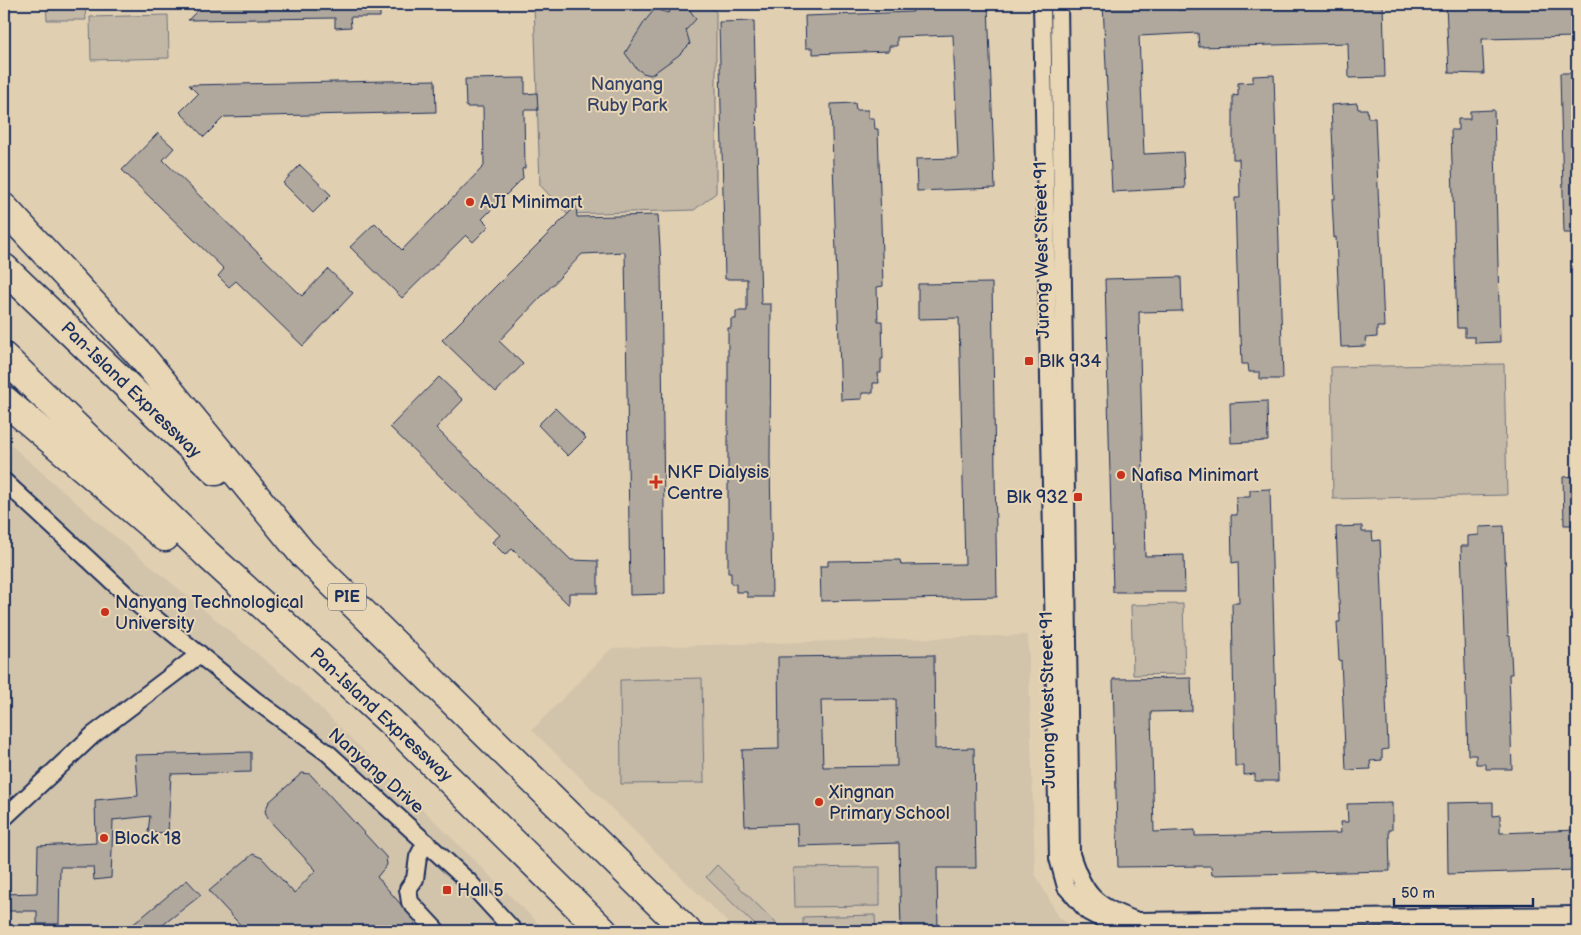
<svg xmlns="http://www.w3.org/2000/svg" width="1581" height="935" font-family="'Balsamiq Sans',sans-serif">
<rect width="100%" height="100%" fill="#e1cfb1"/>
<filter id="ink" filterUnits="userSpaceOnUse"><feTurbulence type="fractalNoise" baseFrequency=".02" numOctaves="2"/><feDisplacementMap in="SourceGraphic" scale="10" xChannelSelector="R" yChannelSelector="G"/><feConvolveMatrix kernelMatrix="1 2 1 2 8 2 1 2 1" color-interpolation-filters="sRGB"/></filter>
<g filter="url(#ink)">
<!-- built -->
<g fill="#d2c3ab">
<path d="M 4,439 L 106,529 L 307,695 L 546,931 L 4,931 Z"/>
<path d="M 1028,635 L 1035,874 L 1059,917 L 1077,931 L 736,931 L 532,730 L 612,648 Z"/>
</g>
<!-- green -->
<g fill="#c3b8a5" stroke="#6f7482">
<path d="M 46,4 L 85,4 L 86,20 L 47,20 Z"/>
<path d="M 534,4 L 707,4 L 716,12 L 716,193 L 694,210 L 567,214 L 540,185 Z"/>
<path d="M 168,15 L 169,58 L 91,60 L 90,17 Z"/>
<path d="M 1504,364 L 1507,495 L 1333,499 L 1331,367 Z"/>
<path d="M 1183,604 L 1185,674 L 1133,675 L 1131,605 Z"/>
<path d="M 702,678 L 704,783 L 621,784 L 620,680 Z"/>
<path d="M 717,865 L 782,929 L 780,931 L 761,931 L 706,877 Z"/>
<path d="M 880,867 L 880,906 L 795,907 L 794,868 Z"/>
<path d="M 875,915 L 876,931 L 803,931 L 803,917 Z"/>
</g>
<!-- building -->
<g fill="#b0a89c" stroke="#1b2f5e" fill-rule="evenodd">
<path d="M 204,4 L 380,4 L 380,17 L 350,17 L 351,27 L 335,28 L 335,18 L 188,20 Z"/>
<path d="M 676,4 L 689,9 L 696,19 L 686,30 L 690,44 L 679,55 L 651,75 L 643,73 L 636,68 L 625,53 L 645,21 L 655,9 L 668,13 Z"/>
<path d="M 988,4 L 995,188 L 917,191 L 916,159 L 958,158 L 953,35 L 897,37 L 897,46 L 889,46 L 889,51 L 813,54 L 813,48 L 806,48 L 805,16 L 913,12 L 913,5 Z"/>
<path d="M 1103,4 L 1178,4 L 1178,10 L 1349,7 L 1349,4 L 1383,4 L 1385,77 L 1349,78 L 1348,43 L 1199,47 L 1198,33 L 1139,36 L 1144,154 L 1183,152 L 1185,188 L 1112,192 Z"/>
<path d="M 1446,4 L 1577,4 L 1577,37 L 1482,39 L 1484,74 L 1449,73 Z"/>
<path d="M 754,21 L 761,304 L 771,304 L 770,457 L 772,597 L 747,597 L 747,592 L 736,592 L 736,584 L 731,584 L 731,573 L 728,573 L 728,328 L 731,328 L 731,319 L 736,319 L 736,311 L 747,311 L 747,279 L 725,279 L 719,22 Z"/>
<path d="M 1560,73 L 1577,73 L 1577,233 L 1564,233 Z"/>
<path d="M 1274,75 L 1283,379 L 1260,379 L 1260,372 L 1249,372 L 1248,364 L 1242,364 L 1241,336 L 1239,336 L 1235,198 L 1240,198 L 1239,159 L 1233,159 L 1233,95 L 1238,96 L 1238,83 L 1253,82 L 1253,76 Z"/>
<path d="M 525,78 L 525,94 L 537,93 L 538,110 L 524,110 L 525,168 L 522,169 L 523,178 L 482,219 L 489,226 L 473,242 L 466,235 L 402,298 L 350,247 L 375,223 L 402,250 L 484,166 L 483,107 L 466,107 L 465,79 Z"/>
<path d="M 435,80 L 436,112 L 224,117 L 204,137 L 180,112 L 198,94 L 189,85 Z"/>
<path d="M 855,103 L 856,110 L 868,110 L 868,118 L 874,118 L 875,129 L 878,129 L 883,286 L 877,287 L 878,321 L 882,321 L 883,359 L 881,359 L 881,373 L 878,373 L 879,383 L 873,383 L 873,393 L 862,393 L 862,399 L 841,400 L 831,104 Z"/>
<path d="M 1357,103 L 1358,109 L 1367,109 L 1368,118 L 1375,118 L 1384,327 L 1377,327 L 1377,337 L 1365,338 L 1366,346 L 1341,347 L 1336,237 L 1334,238 L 1332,199 L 1335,199 L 1331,105 Z"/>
<path d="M 1494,110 L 1500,342 L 1475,343 L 1475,337 L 1465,337 L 1465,328 L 1457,328 L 1451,130 L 1458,130 L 1458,119 L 1470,119 L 1470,111 Z"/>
<path d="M 158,133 L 174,148 L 163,160 L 302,296 L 328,269 L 353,293 L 303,346 L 236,281 L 229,287 L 218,276 L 224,269 L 122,170 Z"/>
<path d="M 300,165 L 331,195 L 313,213 L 283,183 Z"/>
<path d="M 576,206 L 577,217 L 658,215 L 661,265 L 665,594 L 630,595 L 625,252 L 582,254 L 499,341 L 523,364 L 496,392 L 442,340 Z"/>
<path d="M 1181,277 L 1182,311 L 1139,312 L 1145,556 L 1184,555 L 1185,592 L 1113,592 L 1105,279 Z"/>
<path d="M 992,283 L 997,597 L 821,601 L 820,566 L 828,566 L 828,561 L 900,560 L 901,565 L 965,564 L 959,318 L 918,319 L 918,284 Z"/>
<path d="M 439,377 L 463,400 L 436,428 L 571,560 L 598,561 L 598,593 L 569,593 L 569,605 L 512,549 L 505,555 L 492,542 L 500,535 L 390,427 Z"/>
<path d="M 1267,401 L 1268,441 L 1231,443 L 1230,403 Z"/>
<path d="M 555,408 L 586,438 L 568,456 L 538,425 Z"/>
<path d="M 1577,476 L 1577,525 L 1564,525 L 1563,477 Z"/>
<path d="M 1270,489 L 1278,781 L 1255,781 L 1255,774 L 1244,775 L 1244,766 L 1235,766 L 1232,603 L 1239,603 L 1238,562 L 1232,563 L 1231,515 L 1237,515 L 1236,497 L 1250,497 L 1250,490 Z"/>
<path d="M 1362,526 L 1362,532 L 1372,532 L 1373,541 L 1380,540 L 1388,749 L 1382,750 L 1382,760 L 1370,761 L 1371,769 L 1346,770 L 1341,660 L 1339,661 L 1337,622 L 1340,622 L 1336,527 Z"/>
<path d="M 1504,526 L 1508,636 L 1510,636 L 1512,674 L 1509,674 L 1512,769 L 1486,769 L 1486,764 L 1476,764 L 1476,755 L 1468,755 L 1461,546 L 1468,546 L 1468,536 L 1479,535 L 1479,527 Z"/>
<path d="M 934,655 L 935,749 L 974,748 L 976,868 L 937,868 L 938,931 L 901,931 L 899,843 L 798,846 L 797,824 L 745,826 L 742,750 L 779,749 L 778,657 ZM 896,699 L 897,766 L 823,767 L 821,700 Z"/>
<path d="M 1191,678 L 1192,711 L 1151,712 L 1154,832 L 1195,830 L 1195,836 L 1341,833 L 1340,822 L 1348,822 L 1347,804 L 1392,803 L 1392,830 L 1389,830 L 1390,871 L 1212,875 L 1211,866 L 1118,867 L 1113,679 Z"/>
<path d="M 251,752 L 251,772 L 171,774 L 168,833 L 148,832 L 150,816 L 113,820 L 111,878 L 94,880 L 93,867 L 60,867 L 59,924 L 37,924 L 37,911 L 4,911 L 4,894 L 37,893 L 38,846 L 96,843 L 95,800 L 138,796 L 135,755 Z"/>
<path d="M 302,773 L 310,774 L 386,857 L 387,865 L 377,877 L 424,931 L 246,931 L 209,891 L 253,854 L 262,858 L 294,893 L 316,870 L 268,819 L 265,811 L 269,802 Z"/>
<path d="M 1493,802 L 1493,816 L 1500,815 L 1500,833 L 1577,830 L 1577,870 L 1448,874 L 1447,803 Z"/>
<path d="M 187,880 L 201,895 L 155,931 L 125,931 Z"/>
</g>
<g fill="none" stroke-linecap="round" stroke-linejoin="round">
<defs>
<g id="street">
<path d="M 1042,4 L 1058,858 L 1066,887 L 1088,912 L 1124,931"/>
<path d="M 1059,4 L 1071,854 C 1084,896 1096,907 1138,921 L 1577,915"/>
<path d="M 4,481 L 130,598 L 255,700 L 329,754 L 469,882 L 514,931"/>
<path d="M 4,818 L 93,735 L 200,654"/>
<path d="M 426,842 L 418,857 L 415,879 L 408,889 L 410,902 L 437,931"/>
<path d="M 1493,931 L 1577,930"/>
</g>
<g id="highway">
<path d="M 4,208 L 142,357 L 302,553 L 687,931"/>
<path d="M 4,268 L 216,471"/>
<path d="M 4,357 L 207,554 L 395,726 L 603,931"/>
<path d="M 4,400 L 165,537"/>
</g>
</defs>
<!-- street casing -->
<use href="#street" stroke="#1b2f5e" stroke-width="20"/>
<!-- highway casing -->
<use href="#highway" stroke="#1b2f5e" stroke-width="31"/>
<!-- street -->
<use href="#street" stroke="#e9d6b4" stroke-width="16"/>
<!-- highway -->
<use href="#highway" stroke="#e9d6b4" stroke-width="28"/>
</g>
</g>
<!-- markers -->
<g fill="#c8321e" stroke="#e9d6b4" stroke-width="2">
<circle cx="470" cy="202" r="5"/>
<rect x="1024" y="356" width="10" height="10" rx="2.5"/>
<circle cx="1121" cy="475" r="5"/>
<path d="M653.5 474.5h5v5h5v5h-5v5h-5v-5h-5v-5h5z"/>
<rect x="1073" y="492" width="10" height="10" rx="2.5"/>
<circle cx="105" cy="612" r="5"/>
<circle cx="819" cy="802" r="5"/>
<circle cx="104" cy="838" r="5"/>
<rect x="442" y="885" width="10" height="10" rx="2.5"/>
</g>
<g text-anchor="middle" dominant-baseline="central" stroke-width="4" stroke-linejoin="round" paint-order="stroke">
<!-- shield labels -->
<rect fill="#e9d6b4" stroke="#596178" stroke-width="1" x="328" y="583.5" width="38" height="27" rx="4"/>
<g font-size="16" font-weight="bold" fill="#1b2f5e">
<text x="347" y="597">PIE</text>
</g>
<!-- park labels -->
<g font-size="18" fill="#344469" stroke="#e9d6b4">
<text x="627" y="84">Nanyang<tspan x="627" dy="21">Ruby Park</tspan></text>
</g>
<!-- poi labels -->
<g font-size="18" fill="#1b2f5e" stroke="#e9d6b4" text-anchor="start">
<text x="480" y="202">AJI Minimart</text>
<text x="1039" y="361">Blk 934</text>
<text x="667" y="472">NKF Dialysis<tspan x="667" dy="21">Centre</tspan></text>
<text x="1131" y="475">Nafisa Minimart</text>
<text x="1068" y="497" text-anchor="end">Blk 932</text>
<text x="115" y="602">Nanyang Technological<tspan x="115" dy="21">University</tspan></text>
<text x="829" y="792">Xingnan<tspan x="829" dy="21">Primary School</tspan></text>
<text x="114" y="838">Block 18</text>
<text x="457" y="890">Hall 5</text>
</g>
<!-- street labels -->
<g font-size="18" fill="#1b2f5e" stroke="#e9d6b4">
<text transform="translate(1042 250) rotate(-91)">Jurong West Street 91</text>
<text transform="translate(131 390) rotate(44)">Pan-Island Expressway</text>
<text transform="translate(1048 700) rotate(-91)">Jurong West Street 91</text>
<text transform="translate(381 715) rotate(43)">Pan-Island Expressway</text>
<text transform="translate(376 771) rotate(41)">Nanyang Drive</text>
</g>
</g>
<!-- margin -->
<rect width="1581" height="935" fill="none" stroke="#e9d6b4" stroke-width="20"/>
<rect x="10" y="10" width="1561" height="915" fill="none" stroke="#1b2f5e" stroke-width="2" filter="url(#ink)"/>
<!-- scale -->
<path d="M1394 898v8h139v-8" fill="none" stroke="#1b2f5e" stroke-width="2.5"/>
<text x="1401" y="898" font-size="15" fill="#1b2f5e" stroke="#e9d6b4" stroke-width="4" paint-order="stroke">50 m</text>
</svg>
